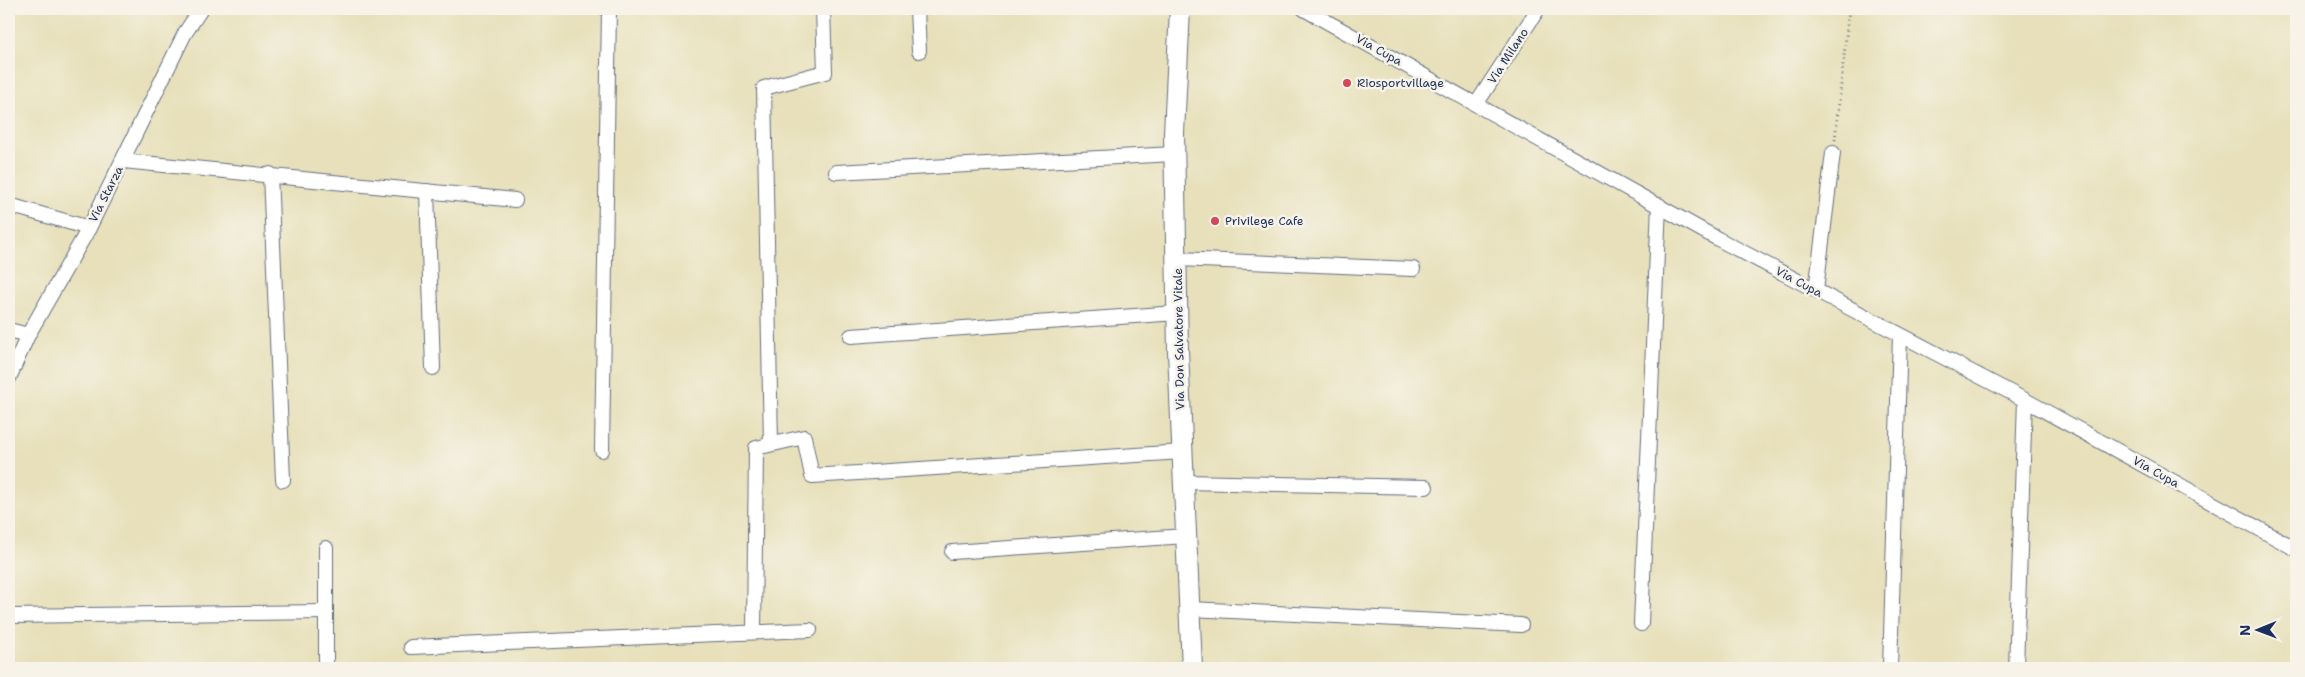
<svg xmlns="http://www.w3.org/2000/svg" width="2305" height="677" font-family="'Shantell Sans',sans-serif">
<rect width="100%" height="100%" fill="#f7f3e8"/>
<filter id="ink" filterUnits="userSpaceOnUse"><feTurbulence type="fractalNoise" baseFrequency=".02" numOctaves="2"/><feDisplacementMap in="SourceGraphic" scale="10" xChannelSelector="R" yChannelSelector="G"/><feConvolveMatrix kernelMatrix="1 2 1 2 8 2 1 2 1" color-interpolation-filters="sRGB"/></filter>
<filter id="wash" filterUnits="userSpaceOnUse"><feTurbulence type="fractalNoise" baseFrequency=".0096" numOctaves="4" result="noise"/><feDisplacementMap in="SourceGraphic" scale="20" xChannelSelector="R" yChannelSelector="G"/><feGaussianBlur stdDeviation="1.12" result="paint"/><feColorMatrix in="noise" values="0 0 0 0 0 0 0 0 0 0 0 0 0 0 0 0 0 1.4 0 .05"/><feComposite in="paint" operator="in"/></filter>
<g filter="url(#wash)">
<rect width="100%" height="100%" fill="#e7e0ba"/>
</g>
<g filter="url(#ink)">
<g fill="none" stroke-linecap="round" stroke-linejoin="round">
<defs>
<g id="street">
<path d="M 917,9 L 919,51"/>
<path d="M 1304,9 L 1718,239 L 2025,400 L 2296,549"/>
<path d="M 1477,103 L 1538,9"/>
<path d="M 123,161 L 515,200"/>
<path d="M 836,172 L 1174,154"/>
<path d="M 270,174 L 283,480"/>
<path d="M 427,191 L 433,368"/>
<path d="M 9,205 L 89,228"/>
<path d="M 1178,259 L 1413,269"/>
<path d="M 1816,290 L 1833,153"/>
<path d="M 9,330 L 28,335"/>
<path d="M 851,336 L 1177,313"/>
<path d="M 9,378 L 28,335 L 89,228 L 185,33 L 201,9"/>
<path d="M 771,444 L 764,88 L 825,72 L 823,9"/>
<path d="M 602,450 L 609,9"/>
<path d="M 1184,482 L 1426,487"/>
<path d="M 952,552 L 1186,536"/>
<path d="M 1190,609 L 1521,625"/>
<path d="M 9,616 L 326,612"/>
<path d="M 1641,624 L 1659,205"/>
<path d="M 754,632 L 756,448 L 804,437 L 812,476 L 1182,452"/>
<path d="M 411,647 L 810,630"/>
<path d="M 326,668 L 326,548"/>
<path d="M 1890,668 L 1900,335"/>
<path d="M 2016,668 L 2025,400"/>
</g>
<path id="secondary" d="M 1180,9 L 1174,133 L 1178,351 L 1192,668"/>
</defs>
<!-- street casing -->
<use href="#street" stroke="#626d7e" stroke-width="16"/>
<!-- secondary casing -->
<use href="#secondary" stroke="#626d7e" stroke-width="22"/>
<!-- path -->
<path stroke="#626d7e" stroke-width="3" stroke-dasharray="1 4" stroke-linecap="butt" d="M 1835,140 L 1849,9"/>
<!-- street -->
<use href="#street" stroke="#fff" stroke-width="14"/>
<!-- secondary -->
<use href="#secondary" stroke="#fff" stroke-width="20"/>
</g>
</g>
<!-- markers -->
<g fill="#d1495b" stroke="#f7f3e8" stroke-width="2">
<circle cx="1347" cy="83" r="5"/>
<circle cx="1215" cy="221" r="5"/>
</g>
<g text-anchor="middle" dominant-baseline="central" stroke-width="5" stroke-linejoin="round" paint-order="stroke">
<!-- street labels -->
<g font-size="12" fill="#1b2f5e" stroke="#f7f3e8">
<text transform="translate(1379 50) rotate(29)">Via Cupa</text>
<text transform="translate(1508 56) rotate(-57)">Via Milano</text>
<text transform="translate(106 194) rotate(-63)">Via Starza</text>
<text transform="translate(1799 282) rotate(28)">Via Cupa</text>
<text transform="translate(1179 339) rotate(-91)">Via Don Salvatore Vitale</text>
<text transform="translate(2156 472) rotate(29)">Via Cupa</text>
</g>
<!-- poi labels -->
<g font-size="12" fill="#1b2f5e" stroke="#f7f3e8" text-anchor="start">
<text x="1357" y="83">Riosportvillage</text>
<text x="1225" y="221">Privilege Cafe</text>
</g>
</g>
<!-- margin -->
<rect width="2305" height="677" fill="none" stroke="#f7f3e8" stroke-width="30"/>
<!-- north arrow -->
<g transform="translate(2258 630) rotate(269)" stroke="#f7f3e8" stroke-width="4" paint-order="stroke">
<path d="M0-4L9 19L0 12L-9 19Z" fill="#1b2f5e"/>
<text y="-8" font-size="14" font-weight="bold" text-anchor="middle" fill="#1b2f5e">N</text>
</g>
</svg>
